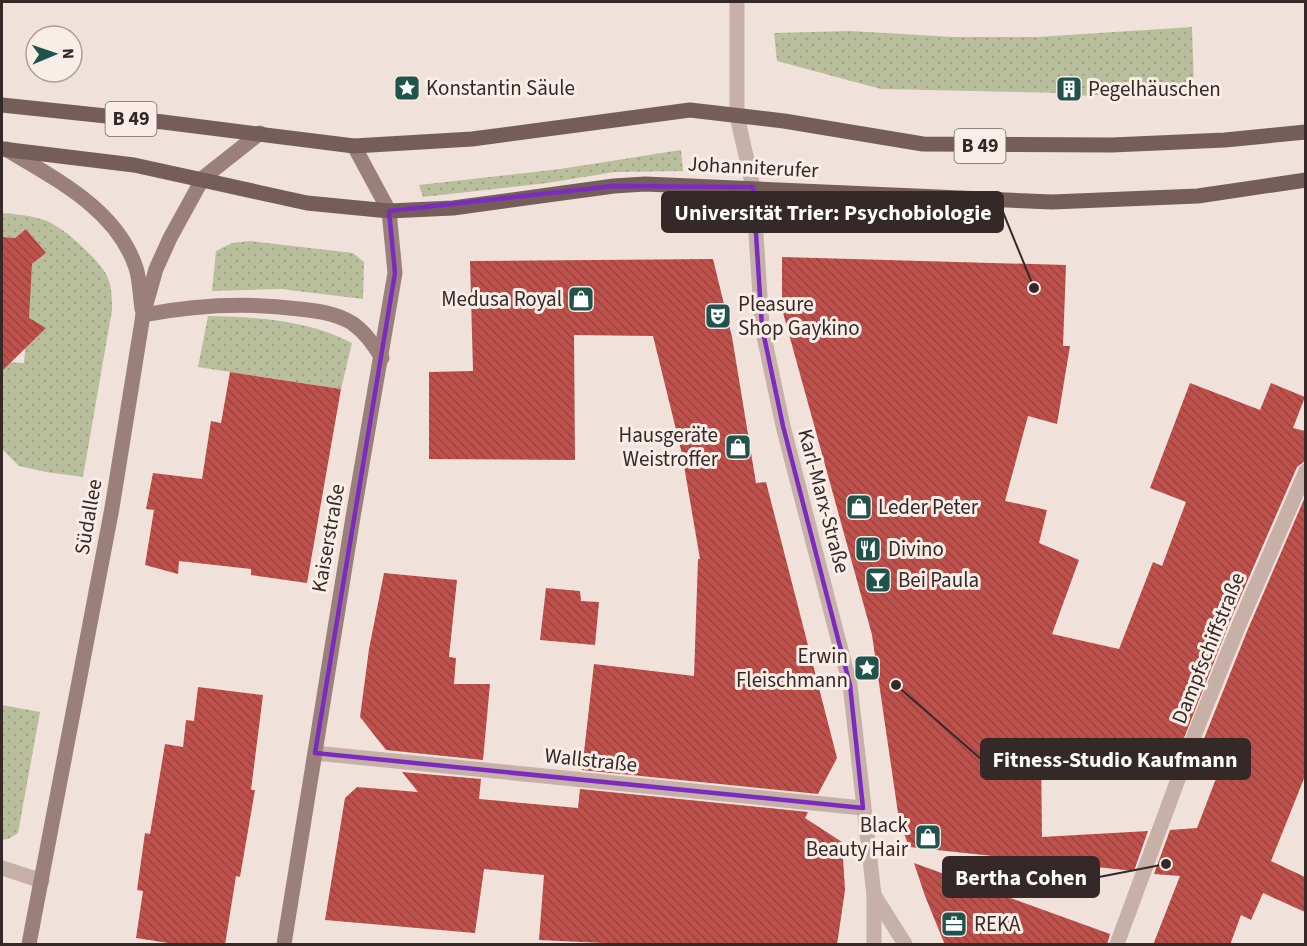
<svg xmlns="http://www.w3.org/2000/svg" width="1307" height="946" font-family="'Source Sans 3',sans-serif">
<defs>
<pattern id="grass-dots" width="8" height="8" patternUnits="userSpaceOnUse" patternTransform="scale(1.5)"><rect width="8" height="8" fill="#b9be9c"/><path d="M2 2h.1M6 6h.1" fill="none" stroke="#a0a386" stroke-width="1.8" stroke-linecap="round"/></pattern>
<pattern id="building-back-hatch" width="6" height="6" patternUnits="userSpaceOnUse" patternTransform="scale(1.5)"><rect width="6" height="6" fill="#be514c"/><path d="M-1 5l2 2M0 0l6 6M5-1l2 2" fill="none" stroke="#9b433f"/></pattern>
</defs>
<rect width="100%" height="100%" fill="#f0e2db"/>
<!-- grass -->
<g fill="url(#grass-dots)">
<path d="M 1192,27 L 1194,90 L 1076,96 L 1077,91 L 1074,84 L 1069,83 L 1062,88 L 1061,93 L 881,89 L 777,61 L 774,33 L 851,31 L 953,37 L 1037,37 Z"/>
<path d="M 681,150 L 683,171 L 615,172 L 547,183 L 423,197 L 419,185 L 560,169 Z"/>
<path d="M 2,213 C 17,214 33,216 47,221 C 64,228 97,258 106,274 C 112,285 112,298 112,310 L 83,477 L 46,472 L 19,466 L 2,449 L 2,362 L 24,363 L 32,264 L 46,253 L 26,229 L 15,238 L 2,237 Z"/>
<path d="M 250,241 L 353,253 L 364,262 L 363,299 L 281,289 L 212,291 L 216,251 L 232,243 Z"/>
<path d="M 208,316 C 257,317 308,320 352,343 L 341,389 L 198,367 Z"/>
<path d="M 2,705 L 40,712 L 18,833 L 8,839 L 2,840 Z"/>
</g>
<!-- building -->
<g fill="url(#building-back-hatch)">
<path d="M 26,229 L 46,253 L 32,264 L 29,318 L 46,328 L 2,371 L 2,237 L 15,238 Z"/>
<path d="M 782,257 L 1066,265 L 1063,346 L 1070,346 L 1057,424 L 1028,416 L 1005,501 L 1047,510 L 1039,543 L 1079,560 L 1052,634 L 1119,649 L 1153,562 L 1162,566 L 1186,502 L 1150,488 L 1190,383 L 1260,410 L 1271,383 L 1305,397 L 1293,428 L 1305,431 L 1305,461 L 1297,467 L 1230,621 L 1175,761 L 1041,755 L 1042,837 L 1148,831 L 1134,871 L 909,847 L 899,820 L 872,635 L 782,309 Z"/>
<path d="M 713,259 L 732,337 L 756,483 L 766,482 L 837,758 L 818,794 L 582,770 L 594,664 L 694,676 L 698,559 L 700,559 L 682,454 L 653,336 L 574,335 L 575,460 L 429,459 L 429,372 L 473,371 L 470,261 Z"/>
<path d="M 230,372 L 341,389 L 307,583 L 251,575 L 251,569 L 179,561 L 178,574 L 145,565 L 154,510 L 146,509 L 153,473 L 202,479 L 211,421 L 221,423 Z"/>
<path d="M 1305,497 L 1305,776 L 1271,861 L 1305,877 L 1305,912 L 1263,893 L 1251,920 L 1241,915 L 1230,945 L 1153,945 L 1180,876 L 1154,874 L 1170,830 L 1197,828 L 1222,763 L 1195,761 L 1248,629 Z"/>
<path d="M 384,573 L 457,580 L 449,657 L 456,658 L 454,684 L 490,684 L 483,760 L 386,750 L 360,717 L 369,649 Z"/>
<path d="M 546,588 L 580,591 L 581,601 L 599,602 L 595,645 L 540,640 Z"/>
<path d="M 198,687 L 263,695 L 251,790 L 255,790 L 240,877 L 236,876 L 225,945 L 181,945 L 136,938 L 143,891 L 137,890 L 145,833 L 150,834 L 165,744 L 183,747 L 186,720 L 194,721 Z"/>
<path d="M 402,772 L 481,779 L 479,799 L 578,808 L 580,789 L 808,812 L 805,818 L 842,842 L 845,890 L 837,945 L 647,945 L 539,940 L 544,875 L 484,869 L 475,933 L 325,920 L 345,798 L 357,787 L 418,792 Z"/>
<path d="M 914,863 L 1110,934 L 1107,945 L 945,945 L 925,896 Z"/>
</g>
<g fill="none" stroke-linecap="round" stroke-linejoin="round">
<!-- street -->
<g stroke="#c7b0a8" stroke-width="15">
<path d="M 737,2 L 737,116 L 753,187 L 762,327 L 783,426 L 850,685 L 874,895 L 874,944"/>
<path d="M 315,753 L 863,808"/>
<path d="M 2,868 L 42,881"/>
<path d="M 874,895 L 905,944"/>
<path d="M 1117,944 L 1196,731 L 1239,625 L 1306,471"/>
</g>
<!-- secondary -->
<g stroke="#9b7f7a" stroke-width="15">
<path d="M 6,149 C 55,179 117,209 136,268 C 140,280 140,296 142,309"/>
<path d="M 143,315 C 195,305 246,302 299,309 C 317,311 336,313 352,323 C 365,332 373,344 382,358"/>
<path d="M 29,944 L 112,508 L 143,315 L 156,269 L 170,238 L 203,178 L 260,133"/>
<path d="M 284,944 L 353,517 L 395,273 L 389,211 L 354,146"/>
</g>
<!-- primary -->
<g stroke="#755e5a" stroke-width="15">
<path d="M 2,105 L 163,122 L 354,146 L 472,139 L 690,110 L 784,121 L 923,144 L 1112,145 L 1225,140 L 1306,132"/>
<path d="M 2,149 L 134,165 L 307,203 L 389,211 L 453,208 L 614,186 L 645,184 L 1052,202 L 1198,196 L 1306,180"/>
</g>
</g>
<!-- marked area -->
<path fill="none" stroke="#7b2cbf" stroke-width="4.5" stroke-linejoin="round" d="M 614,186 L 753,187 L 762,327 L 783,426 L 850,685 L 863,808 L 315,753 L 395,273 L 389,211 Z"/>
<!-- icons -->
<defs>
<symbol id="sight-square" viewBox="-11 -11 22 22"><rect x="-9" y="-9" width="18" height="18" rx="4" fill="#20534c" stroke="#f8ede7"/><path d="M0-6L1.8-2.2L6-1.7L2.9 1.2L3.7 5.4L0 3.3L-3.7 5.4L-2.9 1.2L-6-1.7L-1.8-2.2Z" fill="#fff"/></symbol>
<symbol id="building-square" viewBox="-11 -11 22 22"><rect x="-9" y="-9" width="18" height="18" rx="4" fill="#20534c" stroke="#f8ede7"/><path d="M-4-6H4V6H1V3H-1V6H-4ZM-2.5-4.3h1.7v1.8h-1.7ZM.8-4.3h1.7v1.8H.8ZM-2.5-1h1.7V.8h-1.7ZM.8-1h1.7V.8H.8Z" fill="#fff"/></symbol>
<symbol id="shop-square" viewBox="-11 -11 22 22"><rect x="-9" y="-9" width="18" height="18" rx="4" fill="#20534c" stroke="#f8ede7"/><path d="M-5-2.5h2.3a2.7 3.5 0 0 1 5.4 0H5L5.5 6h-11ZM-1.5-2.5h3a1.5 2.3 0 0 0-3 0Z" fill="#fff"/></symbol>
<symbol id="theatre-square" viewBox="-11 -11 22 22"><rect x="-9" y="-9" width="18" height="18" rx="4" fill="#20534c" stroke="#f8ede7"/><path d="M-5-5.5Q0-4 5-5.5V0Q5 5 0 6Q-5 5-5 0ZM-3.3-2.5H-1v1.5H-3.3ZM1-2.5H3.3v1.5H1ZM-2.8 1Q0 5.5 2.8 1Z" fill="#fff"/></symbol>
<symbol id="restaurant-square" viewBox="-11 -11 22 22"><rect x="-9" y="-9" width="18" height="18" rx="4" fill="#20534c" stroke="#f8ede7"/><path d="M-5-6h1v4h1v-4h1v4h1v-4h1v5L-1.5 .5V6h-2V.5L-5-1ZM5-6V6H3V1.5H1.5Q1.5-4 5-6Z" fill="#fff"/></symbol>
<symbol id="bar-square" viewBox="-11 -11 22 22"><rect x="-9" y="-9" width="18" height="18" rx="4" fill="#20534c" stroke="#f8ede7"/><path d="M-6-5H6L.8 .8V4.5H3.5V6h-7V4.5H-.8V.8Z" fill="#fff"/></symbol>
<symbol id="office-square" viewBox="-11 -11 22 22"><rect x="-9" y="-9" width="18" height="18" rx="4" fill="#20534c" stroke="#f8ede7"/><path d="M-6-3h4V-5.5h4V-3h4V5H-6ZM-1-4.5V-3h2v-1.5ZM-6 0V1H6V0Z" fill="#fff"/></symbol>
</defs>
<g fill-rule="evenodd">
<use href="#sight-square" x="392" y="73" width="30" height="30"/>
<use href="#building-square" x="1054" y="74" width="30" height="30"/>
<use href="#shop-square" x="566" y="284" width="30" height="30"/>
<use href="#theatre-square" x="703" y="301" width="30" height="30"/>
<use href="#shop-square" x="723" y="432" width="30" height="30"/>
<use href="#shop-square" x="844" y="492" width="30" height="30"/>
<use href="#restaurant-square" x="853" y="534" width="30" height="30"/>
<use href="#bar-square" x="863" y="565" width="30" height="30"/>
<use href="#sight-square" x="852" y="653" width="30" height="30"/>
<use href="#shop-square" x="913" y="822" width="30" height="30"/>
<use href="#office-square" x="939" y="909" width="30" height="30"/>
</g>
<g text-anchor="middle" dominant-baseline="central" stroke-width="6" stroke-linejoin="round" paint-order="stroke">
<!-- shield labels -->
<g fill="#f8ede7" stroke="#706461" stroke-width="1.5">
<rect x="105.5" y="102" width="51" height="34" rx="4.5"/>
<rect x="954.5" y="129" width="51" height="34" rx="4.5"/>
</g>
<g font-size="20" font-weight="bold" fill="#352928">
<text x="131" y="119">B 49</text>
<text x="980" y="146">B 49</text>
</g>
<!-- poi labels -->
<g font-size="21" fill="#352928" stroke="#f8ede7" text-anchor="start">
<text x="426" y="88">Konstantin Säule</text>
<text x="1088" y="89">Pegelhäuschen</text>
<text x="562" y="299" text-anchor="end">Medusa Royal</text>
<text x="738" y="304">Pleasure<tspan x="738" dy="24">Shop Gaykino</tspan></text>
<text x="718" y="435" text-anchor="end">Hausgeräte<tspan x="718" dy="24">Weistroffer</tspan></text>
<text x="878" y="507">Leder Peter</text>
<text x="888" y="549">Divino</text>
<text x="898" y="580">Bei Paula</text>
<text x="848" y="656" text-anchor="end">Erwin<tspan x="848" dy="24">Fleischmann</tspan></text>
<text x="908" y="825" text-anchor="end">Black<tspan x="908" dy="24">Beauty Hair</tspan></text>
<text x="974" y="924">REKA</text>
</g>
<!-- street labels -->
<g font-size="21" fill="#352928" stroke="#f8ede7">
<text transform="translate(753 167) rotate(3)">Johanniterufer</text>
<text transform="translate(824 501) rotate(75)">Karl-Marx-Straße</text>
<text transform="translate(88 517) rotate(-80)">Südallee</text>
<text transform="translate(328 538) rotate(-80)">Kaiserstraße</text>
<text transform="translate(1208 648) rotate(-68)">Dampfschiffstraße</text>
<text transform="translate(591 760) rotate(6)">Wallstraße</text>
</g>
</g>
<!-- callouts -->
<path fill="none" stroke="#352928" stroke-width="2" d="M1034 288L1003 212M896 685L981 759M1166 864L1099 877"/>
<g fill="#352928" stroke="#f8ede7" stroke-width="2">
<circle cx="1034" cy="288" r="6"/>
<circle cx="896" cy="685" r="6"/>
<circle cx="1166" cy="864" r="6"/>
</g>
<g fill="#352928" stroke="#352928" stroke-width="2">
<rect x="662" y="192" width="341" height="40" rx="6"/>
<rect x="981" y="739" width="269" height="40" rx="6"/>
<rect x="943" y="857" width="156" height="40" rx="6"/>
</g>
<g font-size="22" text-anchor="middle" font-weight="bold" fill="#fff">
<text x="833" y="220">Universität Trier: Psychobiologie</text>
<text x="1115" y="767">Fitness-Studio Kaufmann</text>
<text x="1021" y="885">Bertha Cohen</text>
</g>
<!-- border -->
<rect width="1307" height="946" fill="none" stroke="#352928" stroke-width="6"/>
<!-- north arrow -->
<g transform="translate(54 54) rotate(88)"><circle r="28" fill="#f8ede7" stroke="#aa9f9b" stroke-width="1.5"/>
<path d="M0-4.5L10 22L0 15L-10 22Z" fill="#20534c"/>
<text y="-9" font-size="16" font-weight="bold" text-anchor="middle" fill="#352928">N</text>
</g>
</svg>
